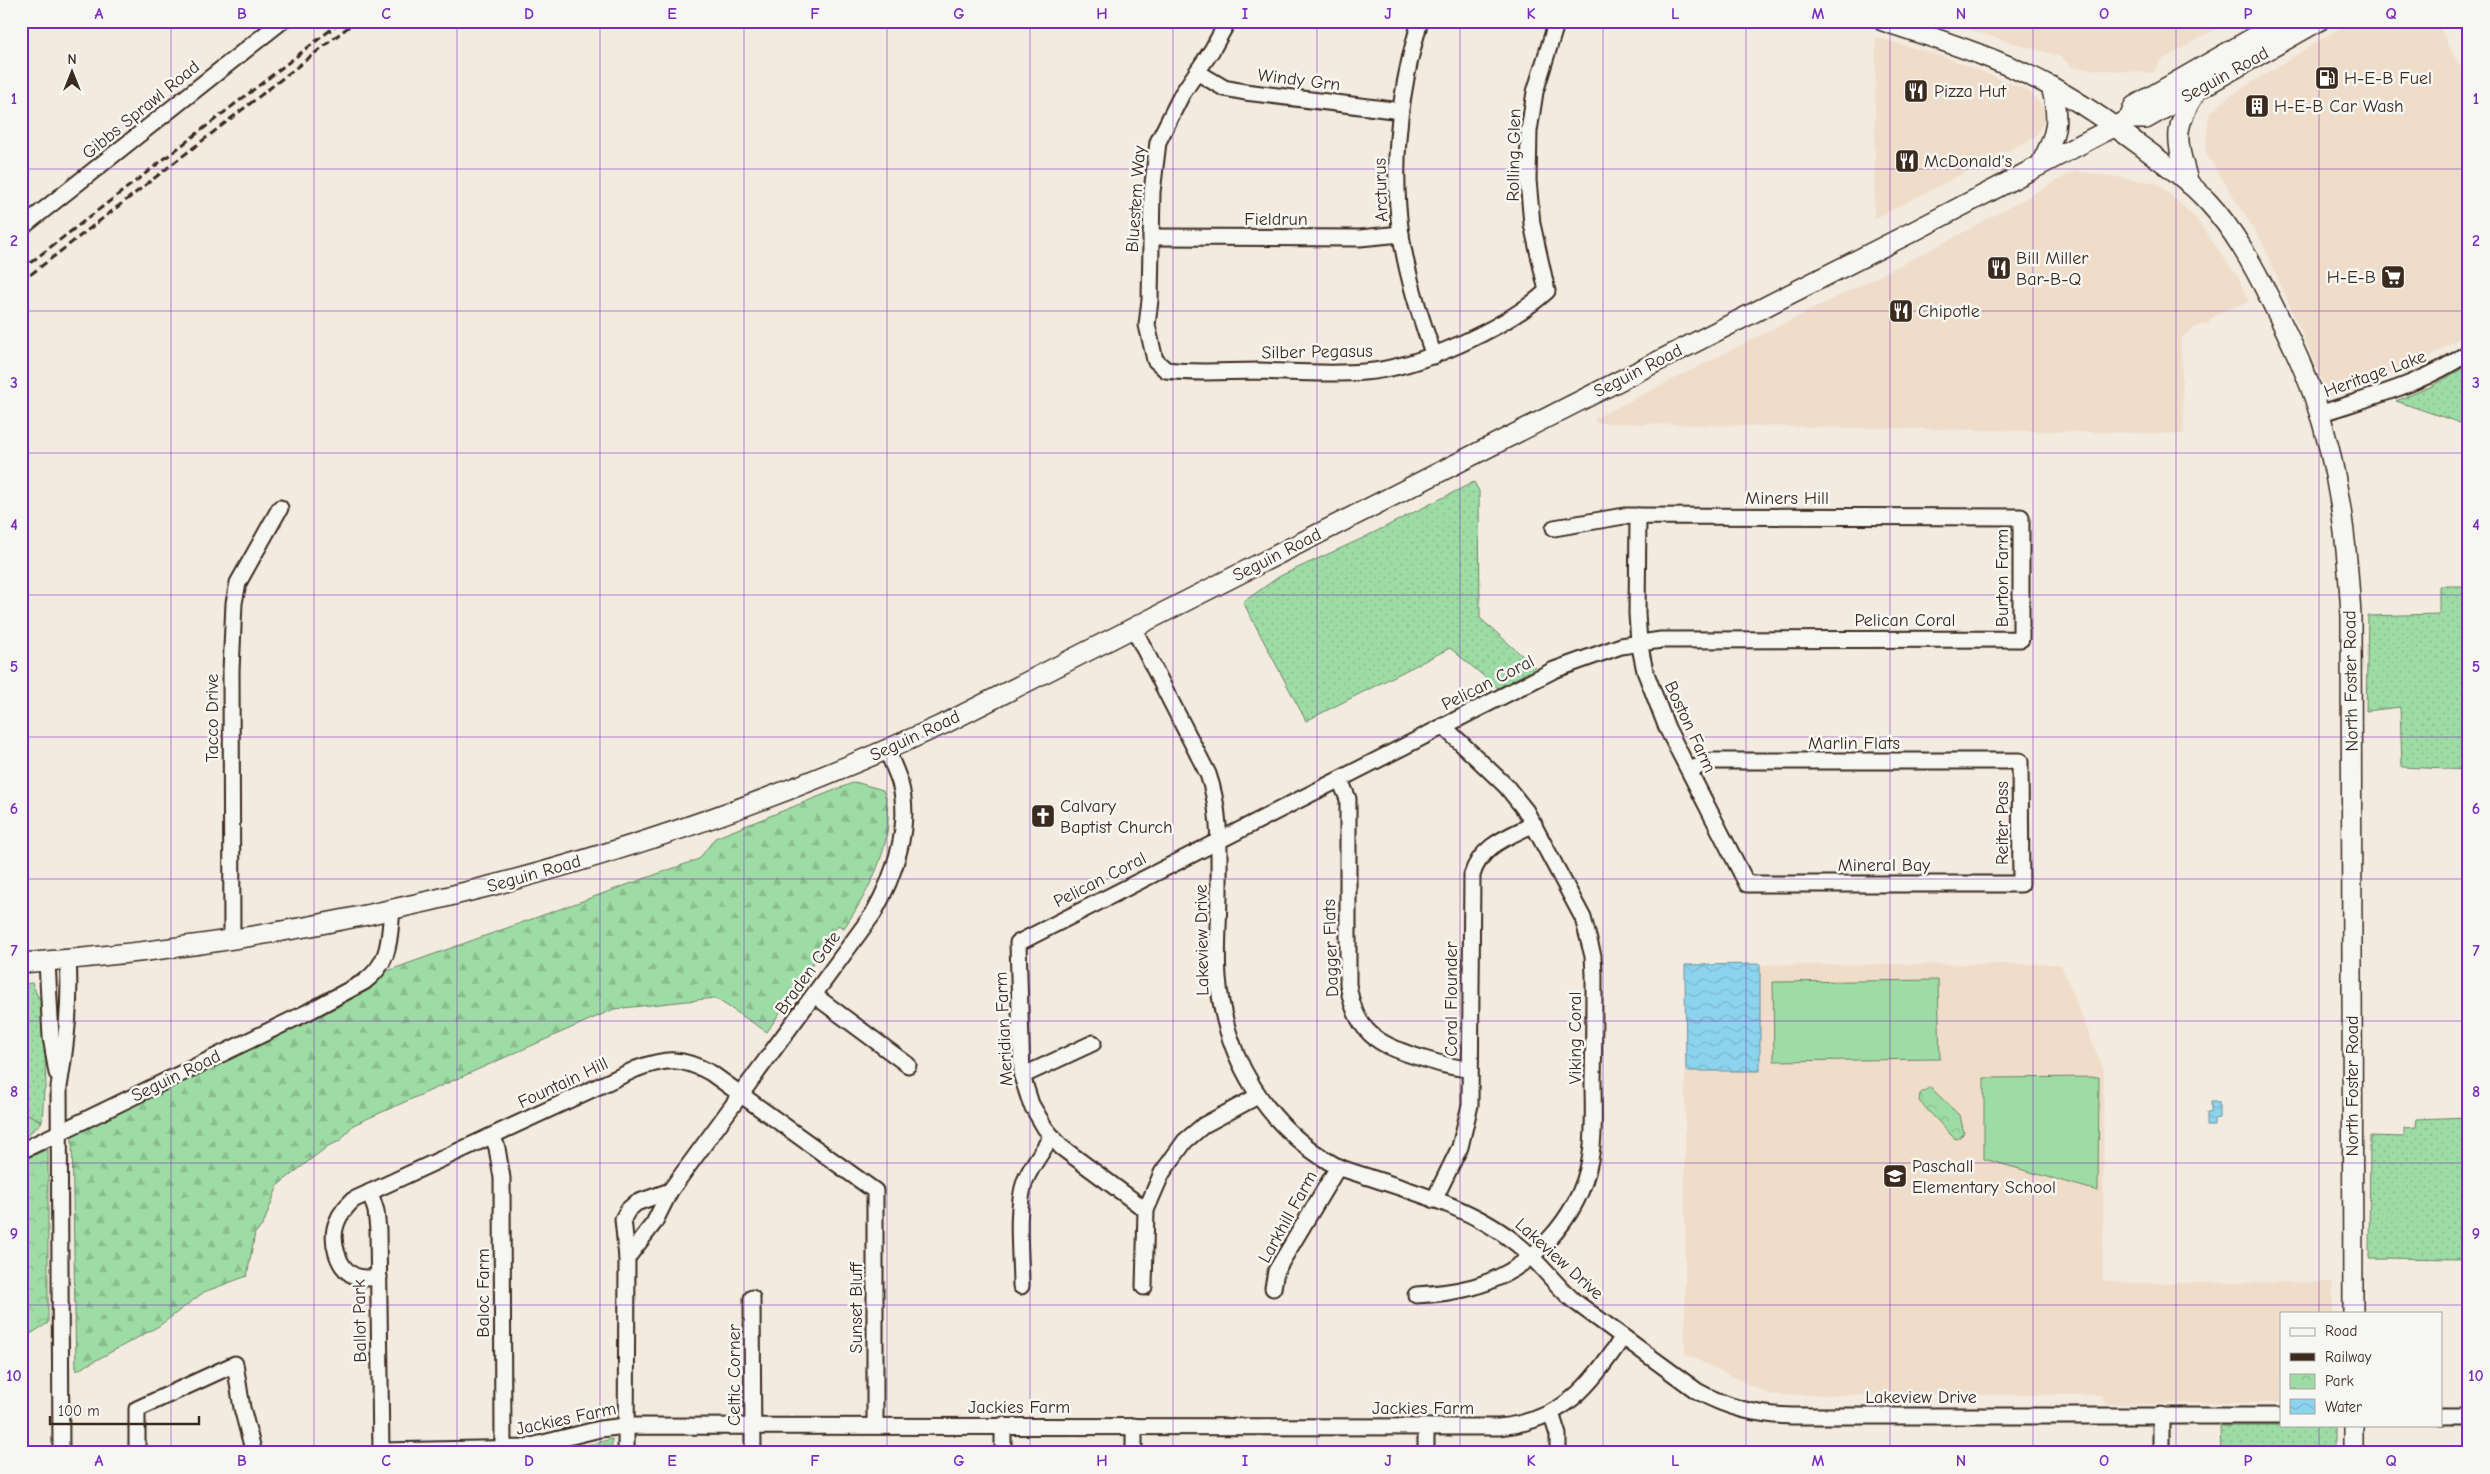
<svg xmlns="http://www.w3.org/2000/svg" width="2490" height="1474" font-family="'Comic Neue',sans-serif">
<defs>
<pattern id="grass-dots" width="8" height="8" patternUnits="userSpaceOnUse" patternTransform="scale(1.25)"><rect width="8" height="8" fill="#9edca5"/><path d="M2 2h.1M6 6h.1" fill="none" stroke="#89bd8e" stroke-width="1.8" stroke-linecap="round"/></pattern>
<pattern id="forest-firs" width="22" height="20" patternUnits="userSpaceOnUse" patternTransform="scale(1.25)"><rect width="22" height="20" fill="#9edca5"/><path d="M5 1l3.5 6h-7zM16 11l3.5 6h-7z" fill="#89bd8e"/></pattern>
<pattern id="park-crowns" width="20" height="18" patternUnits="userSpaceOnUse" patternTransform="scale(1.25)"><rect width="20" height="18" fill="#9edca5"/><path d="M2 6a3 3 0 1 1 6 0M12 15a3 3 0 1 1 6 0" fill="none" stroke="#89bd8e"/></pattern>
<pattern id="water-waves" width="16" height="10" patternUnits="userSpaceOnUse" patternTransform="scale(1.25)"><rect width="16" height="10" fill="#8cd4ed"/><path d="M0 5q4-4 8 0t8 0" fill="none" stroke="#7ab6cb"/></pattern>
</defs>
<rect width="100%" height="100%" fill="#f3ebe0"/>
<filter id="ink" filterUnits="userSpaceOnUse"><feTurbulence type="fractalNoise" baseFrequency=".02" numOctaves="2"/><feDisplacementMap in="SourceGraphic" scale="10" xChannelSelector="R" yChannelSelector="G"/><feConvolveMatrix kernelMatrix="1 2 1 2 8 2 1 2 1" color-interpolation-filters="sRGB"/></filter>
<g filter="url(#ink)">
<!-- built -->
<g fill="#efddca">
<path d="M 1938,21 L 2230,21 L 2160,61 L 2153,73 L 2074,68 L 2059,56 Z"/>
<path d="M 2351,21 L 2436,21 L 2459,65 L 2466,61 L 2469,65 L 2469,332 L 2429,357 L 2329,396 L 2262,242 L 2205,152 L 2209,114 L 2230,96 Z"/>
<path d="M 1876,37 L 1948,58 L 2029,91 L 2044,108 L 2044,122 L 2035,137 L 1874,219 Z"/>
<path d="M 2075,171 L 2157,183 L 2195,217 L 2239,279 L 2249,302 L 2223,311 L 2210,319 L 2209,323 L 2195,327 L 2181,338 L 2184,434 L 1596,423 L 1594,419 L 1936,247 Z"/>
<path d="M 2061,964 L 2104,1071 L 2103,1280 L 2133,1283 L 2333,1282 L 2333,1313 L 2281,1313 L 2281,1403 L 2105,1404 L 2102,1395 L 1771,1395 L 1685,1354 L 1685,965 Z"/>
</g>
<!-- grass -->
<g fill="url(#grass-dots)" stroke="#6c8362">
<path d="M 2469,365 L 2469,426 L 2396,401 L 2430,387 Z"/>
<path d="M 1474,482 L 1479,491 L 1480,618 L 1536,668 L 1498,688 L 1450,648 L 1306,721 L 1243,602 L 1280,576 L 1361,539 Z"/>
<path d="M 2439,586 L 2469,586 L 2469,770 L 2402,767 L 2400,707 L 2366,711 L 2368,616 L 2439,614 Z"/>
<path d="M 32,983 L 38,997 L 43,999 L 46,1087 L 44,1090 L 42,1122 L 21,1110 L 21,984 Z"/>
<path d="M 2468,1117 L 2467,1259 L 2369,1258 L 2370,1136 L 2404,1137 L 2404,1128 L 2416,1127 L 2417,1119 Z"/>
<path d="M 2220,1426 L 2334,1426 L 2334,1453 L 2221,1453 Z"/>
</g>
<!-- forest -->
<g fill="url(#forest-firs)" stroke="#6c8362">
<path d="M 855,782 L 883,790 C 901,834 868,893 844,928 L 838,925 L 767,1032 L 715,998 L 614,1009 L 353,1125 L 340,1141 L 328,1146 L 278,1185 L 263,1225 L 255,1233 L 247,1276 L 204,1292 L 159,1326 L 76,1371 L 72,1135 L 390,970 L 699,859 L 715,838 Z"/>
<path d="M 21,1110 L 42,1122 L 21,1141 Z"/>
</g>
<!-- park -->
<g fill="url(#park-crowns)" stroke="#6c8362">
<path d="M 1930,1087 L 1960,1116 L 1964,1133 L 1958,1139 L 1954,1138 L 1919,1101 L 1920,1094 Z"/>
<path d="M 48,1149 L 48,1323 L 21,1340 L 21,1161 Z"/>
<path d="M 612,1439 L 612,1453 L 555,1453 Z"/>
</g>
<!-- pitch -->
<g fill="#9edca5" stroke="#6c8362">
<path d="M 1938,980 L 1940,1059 L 1774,1061 L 1773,982 Z"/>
<path d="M 2099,1077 L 2098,1191 L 1984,1159 L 1984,1078 Z"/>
</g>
<!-- water -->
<g fill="url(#water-waves)" stroke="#6c909a">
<path d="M 1760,964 L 1760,1071 L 1686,1071 L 1685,965 Z"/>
<path d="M 2211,1102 L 2219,1102 L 2219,1118 L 2214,1119 L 2214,1126 L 2207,1126 L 2207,1113 L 2211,1113 Z"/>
</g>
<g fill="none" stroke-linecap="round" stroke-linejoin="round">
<defs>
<g id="minor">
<path d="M 1228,21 L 1212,50 L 1182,94 L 1158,142 L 1152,192 L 1150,300 L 1147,325 L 1155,360 L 1166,370 C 1196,374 1228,371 1258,371 C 1293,372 1329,375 1364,372 C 1419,368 1506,328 1547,291 L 1532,224 L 1528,180 L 1529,131 L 1535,92 L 1557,21"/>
<path d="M 1420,21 C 1400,89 1391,164 1401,235 C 1407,276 1420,316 1434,356"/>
<path d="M 1197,72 L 1224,88 L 1245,92 L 1401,111"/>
<path d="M 21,228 L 282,21"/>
<path d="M 1151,237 L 1360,238 L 1401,234"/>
<path d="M 2319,414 C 2370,397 2424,384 2469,352"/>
<path d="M 1638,516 L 1637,614 L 1639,642 L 1645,671 L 1667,728 L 1747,884 L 2021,884 L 2020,761 L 1713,761 L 1689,770"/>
<path d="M 1134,629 L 1208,774 C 1221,811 1219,850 1219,890 C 1219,919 1216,948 1218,977 C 1224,1057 1267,1129 1338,1167 C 1398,1188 1467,1203 1517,1244 C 1539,1261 1554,1284 1574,1301 L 1697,1391 C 1728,1408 1757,1415 1792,1416 L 2281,1416"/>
<path d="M 1340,780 L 1348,799 L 1348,984 C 1355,1032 1377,1045 1421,1058 C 1437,1063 1453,1068 1470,1069"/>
<path d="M 232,939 L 231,671 L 234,603 L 238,583 L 280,508"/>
<path d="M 47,961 L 51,1037 L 57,1073"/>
<path d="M 814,995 L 908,1065"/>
<path d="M 1022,1076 L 1093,1043"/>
<path d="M 493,1137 L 497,1148 L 502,1178 L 503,1451"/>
<path d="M 21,1151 L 306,1013 L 364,982 C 391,962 389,940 392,909"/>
<path d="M 370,1192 L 376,1211 L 378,1230 L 381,1451 L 523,1448 L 600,1429 L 626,1426 L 1499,1427 C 1565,1420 1588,1387 1623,1337"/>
<path d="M 1434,1200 L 1460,1147 L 1470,1105 L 1472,875 C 1481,845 1508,837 1534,824"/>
<path d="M 1146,1210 L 1061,1147 L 1045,1128 L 1031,1104 L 1022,1076 L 1018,943 L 1554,670 L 1621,646 L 1661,640 L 2021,639 L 2021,517 L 1624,516 L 1554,528"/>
<path d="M 627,1258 L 654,1223 L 670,1191 L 873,914 C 894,877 912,826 900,783 C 897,772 891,761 887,750"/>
<path d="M 379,1277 C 372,1278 362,1279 355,1276 C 337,1269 330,1239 337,1222 C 340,1213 347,1206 353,1200 L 636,1069 C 666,1058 682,1057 711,1073 L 875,1191 L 875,1425"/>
<path d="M 1021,1286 C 1021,1256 1015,1210 1025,1181 C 1031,1166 1043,1151 1051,1137"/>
<path d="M 1144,1287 L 1146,1210 L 1162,1173 L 1185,1141 L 1204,1125 L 1258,1096"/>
<path d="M 1273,1288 L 1276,1271 L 1338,1167"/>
<path d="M 1416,1295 C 1436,1294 1454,1292 1473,1287 C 1530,1271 1579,1219 1590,1160 C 1595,1134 1593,1107 1593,1080 C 1594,1045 1594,1010 1594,974 L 1593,956 L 1583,918 L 1526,811 L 1506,786 L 1443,726"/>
<path d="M 752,1298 L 753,1453"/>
<path d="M 1551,1413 L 1558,1435 L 1558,1453"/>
<path d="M 2441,1416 L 2469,1416"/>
<path d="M 1003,1425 L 1003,1453"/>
<path d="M 1134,1426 L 1134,1453"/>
<path d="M 61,1453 L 59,1087 C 66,1044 71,1003 68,959"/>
<path d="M 137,1453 L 137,1409 L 235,1364 L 242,1408 L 254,1453"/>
<path d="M 626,1453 L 627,1258 L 623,1219 L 628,1210 L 636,1203 L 670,1191"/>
<path d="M 1426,1453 L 1426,1427"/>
<path d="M 2161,1453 L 2161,1415"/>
</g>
<g id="major">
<path d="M 1883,21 C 1940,40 1999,58 2052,87 C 2083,104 2113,125 2141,146 C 2164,163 2189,181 2208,202 C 2234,230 2253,265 2270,299 C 2286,331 2302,363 2314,397 C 2339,468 2347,542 2351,616 L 2353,1313"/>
<path d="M 2129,119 L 2134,106 L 2282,21"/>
<path d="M 2040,165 C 2057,134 2060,121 2051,86"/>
<path d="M 2189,184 C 2177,141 2171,130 2197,91"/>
<path d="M 21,963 C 340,941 655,857 946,723 L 1916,230 L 2129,119 L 2146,119 L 2319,21"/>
<path d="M 2353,1425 L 2353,1453"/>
</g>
</defs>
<!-- minor casing -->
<use href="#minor" stroke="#3b2a1e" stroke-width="19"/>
<!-- major casing -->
<use href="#major" stroke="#3b2a1e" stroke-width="22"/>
<!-- minor -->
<use href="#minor" stroke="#f6f6f2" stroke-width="15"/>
<!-- major -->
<use href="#major" stroke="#f6f6f2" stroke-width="19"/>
<!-- rail -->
<g stroke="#3b2a1e" stroke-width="3" stroke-dasharray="8 4" stroke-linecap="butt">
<path d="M 21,270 L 342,21"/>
<path d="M 21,282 L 356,21"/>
</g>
</g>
</g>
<!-- grid -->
<path fill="none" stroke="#7b2cbf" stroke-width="1" stroke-opacity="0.55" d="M 171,21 L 171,1453M 314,21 L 314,1453M 457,21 L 457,1453M 600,21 L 600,1453M 744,21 L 744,1453M 887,21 L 887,1453M 1030,21 L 1030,1453M 1173,21 L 1173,1453M 1317,21 L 1317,1453M 1460,21 L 1460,1453M 1603,21 L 1603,1453M 1746,21 L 1746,1453M 1890,21 L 1890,1453M 2033,21 L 2033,1453M 2176,21 L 2176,1453M 2319,21 L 2319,1313M 21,169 L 2469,169M 21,311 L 2469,311M 21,453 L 2469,453M 21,595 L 2469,595M 21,737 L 2469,737M 21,879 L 2469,879M 21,1021 L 2469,1021M 21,1163 L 2469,1163M 21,1305 L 2469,1305M 2319,1425 L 2319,1453"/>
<!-- icons -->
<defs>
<symbol id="fuel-square" viewBox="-11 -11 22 22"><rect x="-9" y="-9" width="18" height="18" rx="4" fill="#3b2a1e" stroke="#f6f6f2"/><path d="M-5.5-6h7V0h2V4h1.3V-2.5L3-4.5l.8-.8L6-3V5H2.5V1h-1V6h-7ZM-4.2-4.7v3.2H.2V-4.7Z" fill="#fff"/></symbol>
<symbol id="restaurant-square" viewBox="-11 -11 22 22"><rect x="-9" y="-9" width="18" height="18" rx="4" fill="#3b2a1e" stroke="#f6f6f2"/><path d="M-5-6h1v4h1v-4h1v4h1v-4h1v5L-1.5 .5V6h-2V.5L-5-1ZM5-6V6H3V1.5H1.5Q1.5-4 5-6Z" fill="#fff"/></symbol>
<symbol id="building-square" viewBox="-11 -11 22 22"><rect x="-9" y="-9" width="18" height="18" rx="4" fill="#3b2a1e" stroke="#f6f6f2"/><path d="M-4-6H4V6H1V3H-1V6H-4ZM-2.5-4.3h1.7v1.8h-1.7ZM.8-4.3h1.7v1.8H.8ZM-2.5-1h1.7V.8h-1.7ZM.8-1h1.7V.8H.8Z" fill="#fff"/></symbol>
<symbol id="supermarket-square" viewBox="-11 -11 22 22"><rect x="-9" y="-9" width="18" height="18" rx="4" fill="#3b2a1e" stroke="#f6f6f2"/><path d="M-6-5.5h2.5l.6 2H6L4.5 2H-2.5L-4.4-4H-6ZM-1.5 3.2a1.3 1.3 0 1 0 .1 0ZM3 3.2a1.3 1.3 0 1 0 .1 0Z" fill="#fff"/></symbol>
<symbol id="church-square" viewBox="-11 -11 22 22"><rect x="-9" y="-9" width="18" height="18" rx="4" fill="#3b2a1e" stroke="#f6f6f2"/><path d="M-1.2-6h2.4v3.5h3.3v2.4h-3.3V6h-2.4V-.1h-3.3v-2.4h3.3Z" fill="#fff"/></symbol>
<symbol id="school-square" viewBox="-11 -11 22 22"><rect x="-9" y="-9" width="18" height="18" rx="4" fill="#3b2a1e" stroke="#f6f6f2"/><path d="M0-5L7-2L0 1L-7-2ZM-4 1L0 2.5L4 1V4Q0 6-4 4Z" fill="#fff"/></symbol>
</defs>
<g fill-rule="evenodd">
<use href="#fuel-square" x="2313" y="64" width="28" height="28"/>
<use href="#restaurant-square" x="1902" y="77" width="28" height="28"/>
<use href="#building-square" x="2243" y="92" width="28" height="28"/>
<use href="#restaurant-square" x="1893" y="147" width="28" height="28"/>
<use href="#restaurant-square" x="1985" y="254" width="28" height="28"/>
<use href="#supermarket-square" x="2379" y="263" width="28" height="28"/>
<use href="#restaurant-square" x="1887" y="297" width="28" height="28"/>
<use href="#church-square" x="1029" y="802" width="28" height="28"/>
<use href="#school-square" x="1881" y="1162" width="28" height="28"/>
</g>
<g text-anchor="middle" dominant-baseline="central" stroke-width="5" stroke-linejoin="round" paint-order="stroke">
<!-- street labels -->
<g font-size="18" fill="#3b2a1e" stroke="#f6f6f2">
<text transform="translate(2225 75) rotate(-29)">Seguin Road</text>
<text transform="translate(1299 80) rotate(7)">Windy Grn</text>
<text transform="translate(141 110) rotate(-39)">Gibbs Sprawl Road</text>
<text transform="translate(1514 155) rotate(-89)">Rolling Glen</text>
<text transform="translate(1381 190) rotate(-92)">Arcturus</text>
<text transform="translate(1136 199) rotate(-86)">Bluestem Way</text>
<text x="1276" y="219">Fieldrun</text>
<text transform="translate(1317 352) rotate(-1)">Silber Pegasus</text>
<text transform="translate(1638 371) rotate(-27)">Seguin Road</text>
<text transform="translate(2375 374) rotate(-20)">Heritage Lake</text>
<text x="1787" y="498">Miners Hill</text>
<text transform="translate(1277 555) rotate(-27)">Seguin Road</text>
<text transform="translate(2002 578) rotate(-90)">Burton Farm</text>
<text x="1905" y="620">Pelican Coral</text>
<text transform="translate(2351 681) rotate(-91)">North Foster Road</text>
<text transform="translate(1488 683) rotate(-27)">Pelican Coral</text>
<text transform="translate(212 718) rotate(-90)">Tacco Drive</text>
<text transform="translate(1690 727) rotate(65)">Boston Farm</text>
<text transform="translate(915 736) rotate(-25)">Seguin Road</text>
<text x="1854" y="743">Marlin Flats</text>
<text transform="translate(2002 823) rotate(-90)">Reiter Pass</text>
<text x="1884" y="865">Mineral Bay</text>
<text transform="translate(534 874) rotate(-16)">Seguin Road</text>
<text transform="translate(1100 880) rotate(-27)">Pelican Coral</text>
<text transform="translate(1202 940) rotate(-91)">Lakeview Drive</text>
<text transform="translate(1331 948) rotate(-92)">Dagger Flats</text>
<text transform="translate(808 973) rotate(-54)">Braden Gate</text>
<text transform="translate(1451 999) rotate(-90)">Coral Flounder</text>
<text transform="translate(1004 1029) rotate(-93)">Meridian Farm</text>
<text transform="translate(1575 1038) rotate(-90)">Viking Coral</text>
<text transform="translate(176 1076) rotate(-26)">Seguin Road</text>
<text transform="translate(563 1083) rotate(-25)">Fountain Hill</text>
<text transform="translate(2352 1086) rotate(-90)">North Foster Road</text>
<text transform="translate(1288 1217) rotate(-61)">Larkhill Farm</text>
<text transform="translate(1559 1259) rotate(42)">Lakeview Drive</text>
<text transform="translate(483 1293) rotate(-90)">Baloc Farm</text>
<text transform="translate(856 1308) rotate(-90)">Sunset Bluff</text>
<text transform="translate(360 1321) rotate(-91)">Ballot Park</text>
<text transform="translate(734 1375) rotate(-90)">Celtic Corner</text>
<text x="1921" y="1397">Lakeview Drive</text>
<text x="1019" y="1407">Jackies Farm</text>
<text x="1423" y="1408">Jackies Farm</text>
<text transform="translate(566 1419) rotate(-12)">Jackies Farm</text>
</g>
<!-- poi labels -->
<g font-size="18" fill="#3b2a1e" stroke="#f6f6f2" text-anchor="start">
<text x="2344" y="78">H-E-B Fuel</text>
<text x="1934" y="91">Pizza Hut</text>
<text x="2274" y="106">H-E-B Car Wash</text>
<text x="1924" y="161">McDonald's</text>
<text x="2016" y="258">Bill Miller<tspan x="2016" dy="21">Bar-B-Q</tspan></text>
<text x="2376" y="277" text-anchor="end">H-E-B</text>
<text x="1918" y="311">Chipotle</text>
<text x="1060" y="806">Calvary<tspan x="1060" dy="21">Baptist Church</tspan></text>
<text x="1912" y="1166">Paschall<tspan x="1912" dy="21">Elementary School</tspan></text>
</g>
</g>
<!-- margin -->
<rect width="2490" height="1474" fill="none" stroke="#f6f6f2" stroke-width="55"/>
<!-- legend -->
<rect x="2280" y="1312" width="162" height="115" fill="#f6f6f2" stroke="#aba49d"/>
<rect x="2290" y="1328" width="25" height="8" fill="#f6f6f2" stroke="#aba49d"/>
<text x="2325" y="1336" font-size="15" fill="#3b2a1e">Road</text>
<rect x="2290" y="1353" width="25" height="8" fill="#3b2a1e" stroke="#aba49d"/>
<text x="2325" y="1362" font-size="15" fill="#3b2a1e">Railway</text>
<rect x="2290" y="1374" width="25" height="15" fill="url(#park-crowns)" stroke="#aba49d"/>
<text x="2325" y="1386" font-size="15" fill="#3b2a1e">Park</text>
<rect x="2290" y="1399" width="25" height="15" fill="url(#water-waves)" stroke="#aba49d"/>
<text x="2325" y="1412" font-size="15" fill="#3b2a1e">Water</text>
<!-- north arrow -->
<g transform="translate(72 72)" stroke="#f6f6f2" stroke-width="4" paint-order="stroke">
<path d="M0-4L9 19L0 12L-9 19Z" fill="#3b2a1e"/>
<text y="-8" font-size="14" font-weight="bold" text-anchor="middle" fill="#3b2a1e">N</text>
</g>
<!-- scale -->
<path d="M50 1416v8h149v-8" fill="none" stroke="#3b2a1e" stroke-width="2.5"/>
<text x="58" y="1416" font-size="15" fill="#3b2a1e" stroke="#f6f6f2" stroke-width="4" paint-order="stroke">100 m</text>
<rect x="28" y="28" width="2434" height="1418" fill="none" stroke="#7b2cbf" stroke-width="2"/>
<g font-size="16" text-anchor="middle" font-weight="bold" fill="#7b2cbf">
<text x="99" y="19">A</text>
<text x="242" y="19">B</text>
<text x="386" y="19">C</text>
<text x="529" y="19">D</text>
<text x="672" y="19">E</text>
<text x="815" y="19">F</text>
<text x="959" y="19">G</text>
<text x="1102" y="19">H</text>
<text x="1245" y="19">I</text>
<text x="1388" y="19">J</text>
<text x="1531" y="19">K</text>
<text x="1675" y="19">L</text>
<text x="1818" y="19">M</text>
<text x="1961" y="19">N</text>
<text x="2104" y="19">O</text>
<text x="2248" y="19">P</text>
<text x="2391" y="19">Q</text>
<text x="14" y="104">1</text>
<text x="2476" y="104">1</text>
<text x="14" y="246">2</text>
<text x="2476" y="246">2</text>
<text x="14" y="388">3</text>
<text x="2476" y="388">3</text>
<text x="14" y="530">4</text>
<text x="2476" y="530">4</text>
<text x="14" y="672">5</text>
<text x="2476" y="672">5</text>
<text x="14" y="814">6</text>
<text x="2476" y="814">6</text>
<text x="14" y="956">7</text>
<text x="2476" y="956">7</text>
<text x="14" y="1097">8</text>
<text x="2476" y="1097">8</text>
<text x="14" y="1239">9</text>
<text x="2476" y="1239">9</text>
<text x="14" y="1381">10</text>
<text x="2476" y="1381">10</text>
<text x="99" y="1466">A</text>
<text x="242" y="1466">B</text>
<text x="386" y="1466">C</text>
<text x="529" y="1466">D</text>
<text x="672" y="1466">E</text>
<text x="815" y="1466">F</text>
<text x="959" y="1466">G</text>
<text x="1102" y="1466">H</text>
<text x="1245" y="1466">I</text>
<text x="1388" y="1466">J</text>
<text x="1531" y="1466">K</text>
<text x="1675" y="1466">L</text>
<text x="1818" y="1466">M</text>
<text x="1961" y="1466">N</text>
<text x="2104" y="1466">O</text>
<text x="2248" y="1466">P</text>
<text x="2391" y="1466">Q</text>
</g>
</svg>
